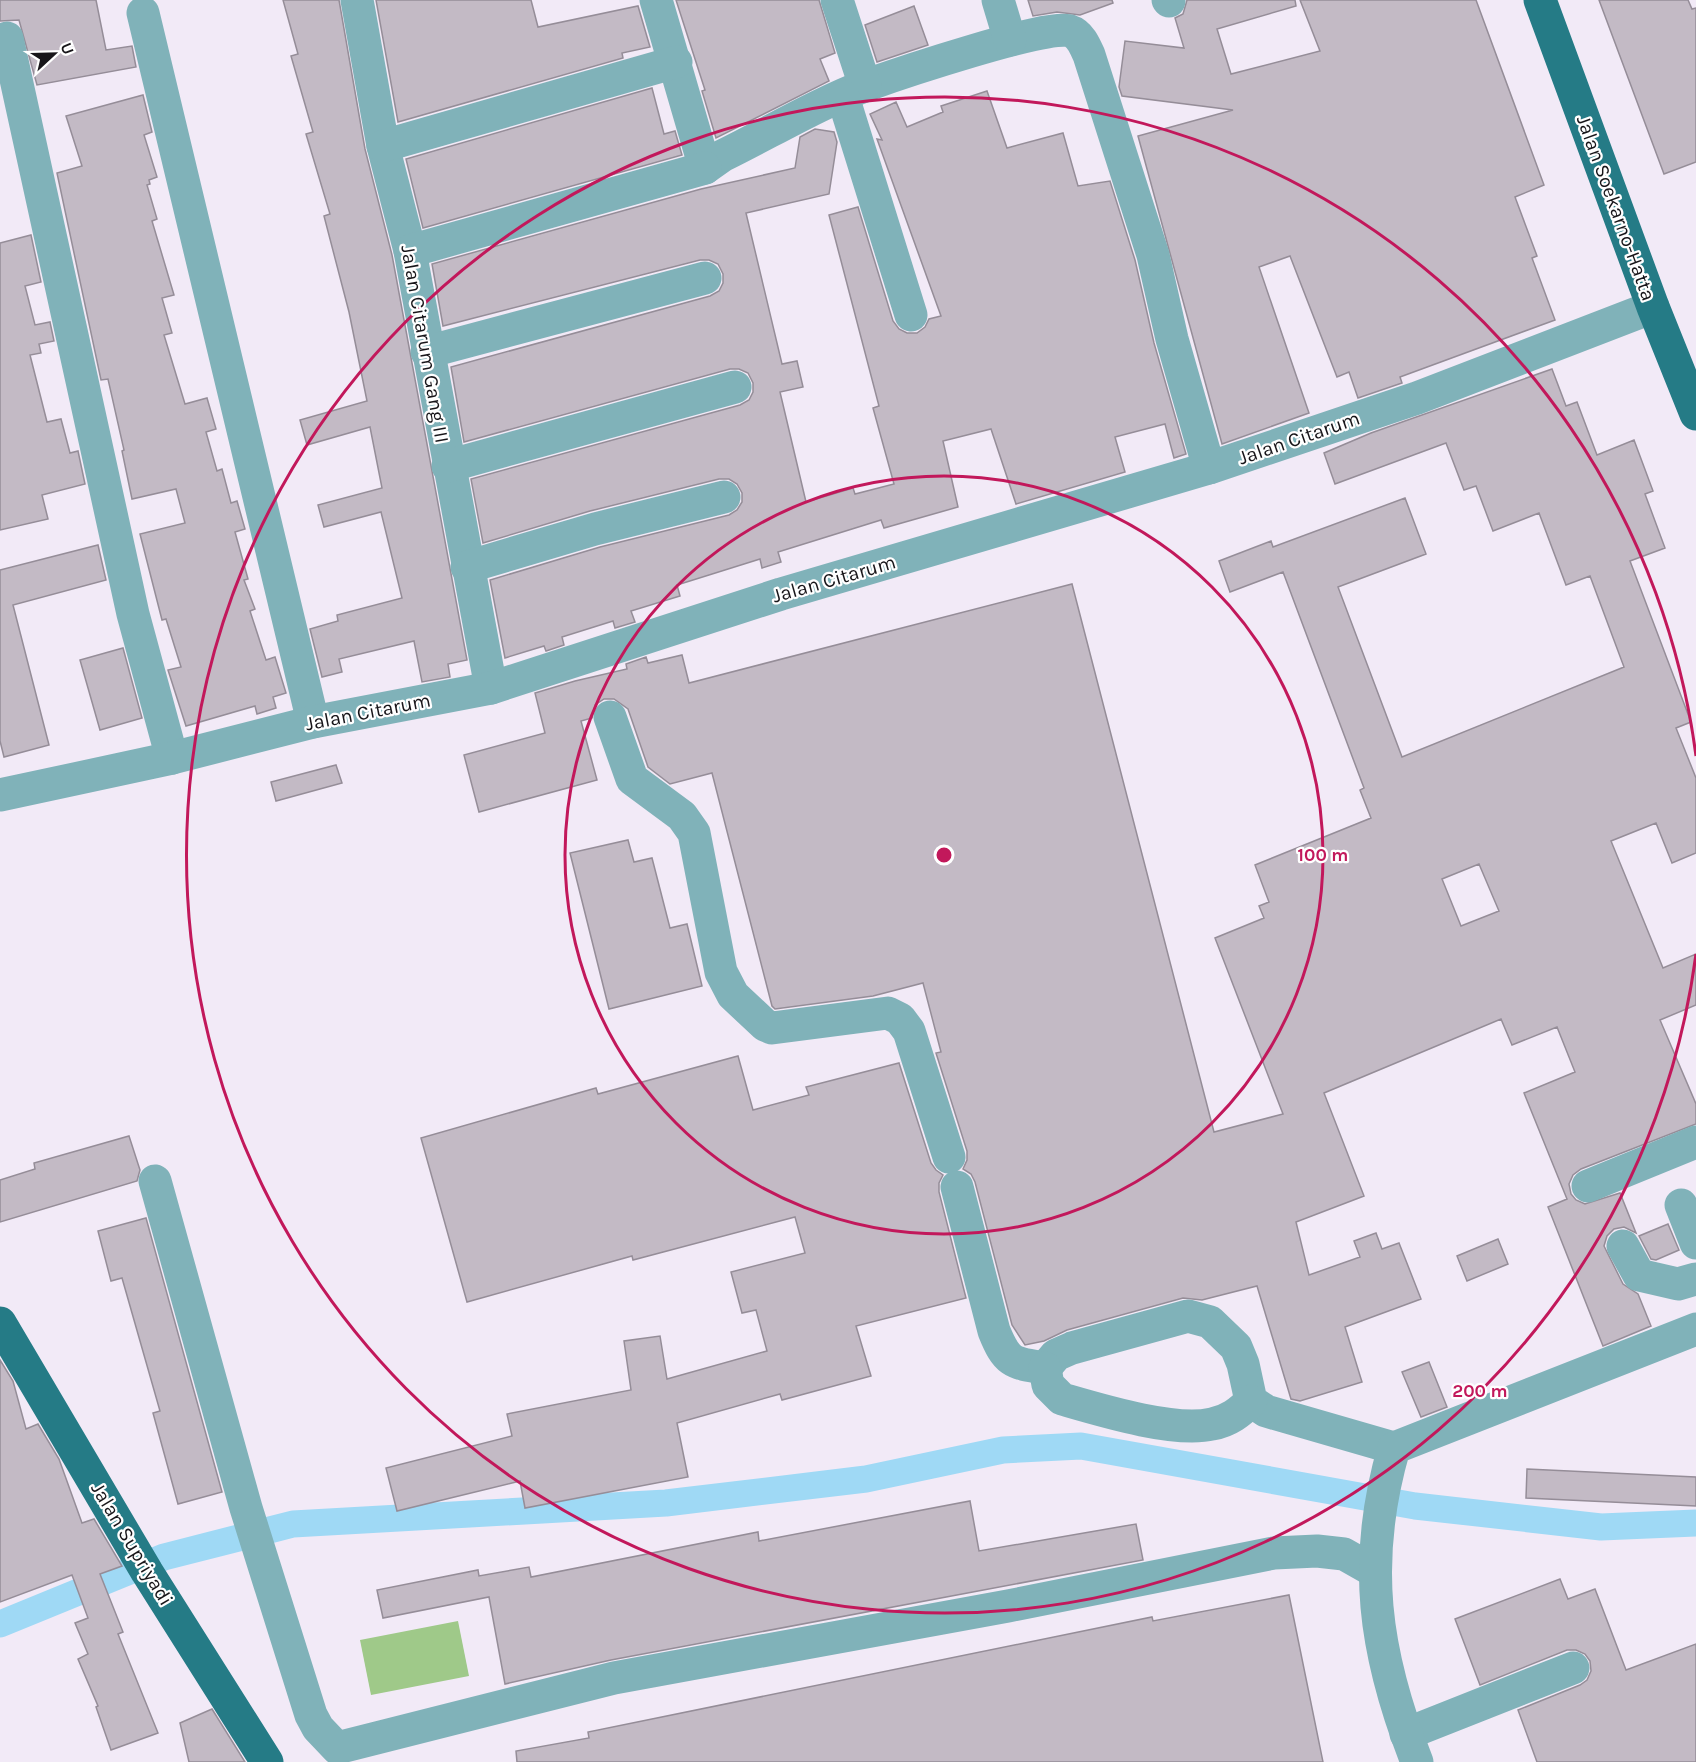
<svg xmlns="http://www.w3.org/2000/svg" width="1696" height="1762" font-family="Karla,sans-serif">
<rect width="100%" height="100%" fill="#f2eaf7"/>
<!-- green -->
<path fill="#9fc989" d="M 458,1621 L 469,1676 L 371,1695 L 360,1640 Z"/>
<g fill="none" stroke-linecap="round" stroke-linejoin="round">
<!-- canal -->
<path stroke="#9fd9f5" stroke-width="27" d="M 0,1624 L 164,1557 L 293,1524 L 666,1503 L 866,1479 L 1003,1450 L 1081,1446 L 1415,1506 L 1601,1527 L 1696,1523"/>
</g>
<!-- building -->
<g fill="#c3bac5" stroke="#958d98" stroke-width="1.5" fill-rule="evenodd">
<path d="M 0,0 L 96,0 L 106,50 L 132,46 L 136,67 L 37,85 L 19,20 L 0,21 Z"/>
<path d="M 283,0 L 339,0 L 365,149 L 392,255 L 467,660 L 448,664 L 450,677 L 422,682 L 414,641 L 339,659 L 342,672 L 322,677 L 310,629 L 338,621 L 337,615 L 402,598 L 381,512 L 324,527 L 318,505 L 382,488 L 370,427 L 307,445 L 300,420 L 367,401 L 349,312 L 324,216 L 330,214 L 306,134 L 313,132 L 291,56 L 298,54 Z"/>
<path d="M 376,0 L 531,0 L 538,27 L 638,6 L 650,47 L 622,53 L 623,58 L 398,122 Z"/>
<path d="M 676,0 L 819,0 L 835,53 L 820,59 L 829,81 L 716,138 L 702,91 L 705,90 Z"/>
<path d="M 1028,0 L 1112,0 L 1113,3 L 1080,15 L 1057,12 L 1033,16 Z"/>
<path d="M 1187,0 L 1295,0 L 1296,6 L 1217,29 L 1231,74 L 1320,51 L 1300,0 L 1476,0 L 1544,185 L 1515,197 L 1537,256 L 1532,258 L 1555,320 L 1400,377 L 1402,383 L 1358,398 L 1349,372 L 1337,377 L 1290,256 L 1259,267 L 1309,413 L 1222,444 L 1138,136 L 1233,110 L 1122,96 L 1119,87 L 1125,41 L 1184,48 L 1175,18 L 1183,14 Z"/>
<path d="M 1599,0 L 1688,0 L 1692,9 L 1696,8 L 1696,162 L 1664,174 Z"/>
<path d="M 914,6 L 928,45 L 877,62 L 865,25 Z"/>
<path d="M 652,88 L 664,134 L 675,131 L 682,155 L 423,228 L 406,159 Z"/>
<path d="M 987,91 L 1007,148 L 1063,133 L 1078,186 L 1110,181 L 1135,260 L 1154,343 L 1186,454 L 1174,458 L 1165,424 L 1115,437 L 1125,472 L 1016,504 L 991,429 L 943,441 L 958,507 L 884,528 L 881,520 L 778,552 L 781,562 L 762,568 L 760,559 L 677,585 L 680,596 L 631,611 L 635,622 L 615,628 L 613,621 L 562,637 L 564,645 L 546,651 L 544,646 L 505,658 L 490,580 L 600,547 L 729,515 L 737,510 L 742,502 L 742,493 L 737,484 L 729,479 L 719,479 L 590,511 L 483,543 L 471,479 L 740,405 L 749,400 L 753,392 L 753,383 L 748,373 L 739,369 L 730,369 L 464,442 L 451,367 L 710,296 L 719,291 L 723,283 L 723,274 L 718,264 L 709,260 L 700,260 L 443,326 L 432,264 L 701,189 L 795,168 L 800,137 L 815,129 L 834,132 L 837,142 L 829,194 L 746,213 L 782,364 L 797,361 L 803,387 L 780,392 L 806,502 L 853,488 L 855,494 L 894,484 L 873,408 L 879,406 L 829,215 L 858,207 L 893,321 L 899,329 L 907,333 L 917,333 L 925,327 L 929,319 L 941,316 L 877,139 L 882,140 L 870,114 L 896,102 L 907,127 L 943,112 L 941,106 Z"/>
<path d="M 143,95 L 152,132 L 144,135 L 157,177 L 149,180 L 150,184 L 147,185 L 157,219 L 152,221 L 174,295 L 162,298 L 172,333 L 164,335 L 185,404 L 207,398 L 216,429 L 206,432 L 217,471 L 222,469 L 231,503 L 237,501 L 245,529 L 235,532 L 248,579 L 244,580 L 255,609 L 250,611 L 266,660 L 275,657 L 286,693 L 273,697 L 276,708 L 257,714 L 255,706 L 186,726 L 168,670 L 181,667 L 166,619 L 162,620 L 140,534 L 185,523 L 176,489 L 132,499 L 122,451 L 124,450 L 108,379 L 101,380 L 57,173 L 82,166 L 66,116 Z"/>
<path d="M 31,235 L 41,282 L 25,286 L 35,325 L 50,322 L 54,341 L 39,344 L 41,353 L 30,355 L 47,422 L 61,419 L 70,453 L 78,451 L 85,484 L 42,495 L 48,519 L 0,530 L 0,243 Z"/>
<path d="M 1552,369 L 1566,406 L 1577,402 L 1597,455 L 1634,440 L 1653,491 L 1645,494 L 1665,548 L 1630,561 L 1691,722 L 1676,728 L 1696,778 L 1696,853 L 1672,863 L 1656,823 L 1611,841 L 1663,968 L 1696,954 L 1696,1005 L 1660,1020 L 1696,1104 L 1696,1124 L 1581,1169 L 1573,1175 L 1569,1184 L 1571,1194 L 1576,1200 L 1585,1204 L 1620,1193 L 1636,1233 L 1624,1227 L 1614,1229 L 1607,1236 L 1604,1246 L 1623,1284 L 1638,1294 L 1651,1326 L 1603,1346 L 1548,1207 L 1567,1199 L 1524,1093 L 1575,1072 L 1557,1027 L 1512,1045 L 1501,1019 L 1324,1093 L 1364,1196 L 1296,1222 L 1309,1275 L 1360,1257 L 1354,1241 L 1376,1233 L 1382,1249 L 1399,1243 L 1421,1299 L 1345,1327 L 1362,1382 L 1300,1401 L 1291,1399 L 1257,1286 L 1202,1300 L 1183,1298 L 1067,1330 L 1044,1341 L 1025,1345 L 1012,1325 L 975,1182 L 971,1174 L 963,1169 L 967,1160 L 967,1151 L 936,1053 L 941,1052 L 923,983 L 873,996 L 775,1009 L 772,1006 L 712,773 L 670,784 L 648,767 L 628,709 L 614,699 L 604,699 L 595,705 L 592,718 L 581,721 L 597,780 L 479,812 L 464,755 L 545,733 L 535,693 L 575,681 L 627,669 L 626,664 L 646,657 L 648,663 L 682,655 L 689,683 L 1072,584 L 1214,1132 L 1283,1114 L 1215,938 L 1264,918 L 1259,906 L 1269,902 L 1255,865 L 1371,818 L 1360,790 L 1364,788 L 1283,572 L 1230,592 L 1219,561 L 1271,541 L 1273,547 L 1405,498 L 1426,554 L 1338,587 L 1402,757 L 1624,667 L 1590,576 L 1566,585 L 1539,513 L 1493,531 L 1476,486 L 1464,490 L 1446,443 L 1335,484 L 1324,453 L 1371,433 ZM 1479,864 L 1499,911 L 1461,926 L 1442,879 Z"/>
<path d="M 98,545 L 106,580 L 13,605 L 49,745 L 4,757 L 0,741 L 0,570 Z"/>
<path d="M 123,648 L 142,718 L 100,730 L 80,660 Z"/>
<path d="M 336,765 L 342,783 L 276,801 L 271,782 Z"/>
<path d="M 628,840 L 634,862 L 652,858 L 670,928 L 687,924 L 702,986 L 609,1009 L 570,853 Z"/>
<path d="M 738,1056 L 753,1110 L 809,1095 L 806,1087 L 899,1063 L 931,1163 L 936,1170 L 943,1175 L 939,1183 L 939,1192 L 966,1298 L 856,1326 L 871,1376 L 782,1400 L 780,1394 L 677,1423 L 688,1477 L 525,1508 L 520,1481 L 397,1511 L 386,1468 L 512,1436 L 507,1414 L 631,1390 L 624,1341 L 660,1336 L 667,1379 L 767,1351 L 756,1310 L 742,1313 L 731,1272 L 805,1253 L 795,1217 L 633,1260 L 632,1256 L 467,1302 L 421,1138 L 596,1088 L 598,1094 Z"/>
<path d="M 129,1136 L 140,1170 L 137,1181 L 0,1222 L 0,1180 L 35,1169 L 34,1163 Z"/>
<path d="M 146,1218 L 222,1492 L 178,1504 L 153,1413 L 160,1411 L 122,1278 L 111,1281 L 98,1231 Z"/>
<path d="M 1668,1224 L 1679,1250 L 1656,1260 L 1651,1259 L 1639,1236 Z"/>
<path d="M 1498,1239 L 1508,1264 L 1467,1281 L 1457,1256 Z"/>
<path d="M 0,1360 L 13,1381 L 26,1429 L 38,1424 L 59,1459 L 82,1523 L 94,1519 L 122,1566 L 100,1574 L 123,1632 L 118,1634 L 158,1733 L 111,1750 L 96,1707 L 98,1706 L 78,1659 L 88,1654 L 75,1623 L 88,1618 L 72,1575 L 0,1602 Z"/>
<path d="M 1429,1362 L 1447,1407 L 1421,1417 L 1402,1372 Z"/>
<path d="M 1527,1469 L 1696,1477 L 1696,1506 L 1526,1498 Z"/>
<path d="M 970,1501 L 979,1551 L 1136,1524 L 1143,1560 L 611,1660 L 505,1684 L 489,1597 L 383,1618 L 377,1590 L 478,1570 L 479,1576 L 529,1567 L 531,1577 L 758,1532 L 759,1541 Z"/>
<path d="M 1560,1579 L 1568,1599 L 1595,1589 L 1626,1670 L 1696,1644 L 1696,1762 L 1537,1762 L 1518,1710 L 1580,1685 L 1587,1680 L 1591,1671 L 1590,1661 L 1585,1654 L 1576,1650 L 1567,1650 L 1480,1685 L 1455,1619 Z"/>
<path d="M 1289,1595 L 1323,1762 L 517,1762 L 516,1751 L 589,1738 L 588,1732 L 1152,1617 L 1153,1621 Z"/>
<path d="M 212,1709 L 245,1762 L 189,1762 L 180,1723 Z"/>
</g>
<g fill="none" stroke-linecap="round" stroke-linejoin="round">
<!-- minor -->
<g stroke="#80b2b9" stroke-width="33">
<path d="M 357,0 L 383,146 L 410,251 L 491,688"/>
<path d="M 656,0 L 705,168 L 722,156 C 769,133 817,104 867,85 C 895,75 1049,23 1070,31 C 1080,34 1085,46 1089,55 L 1153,255 L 1172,339 L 1209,468"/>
<path d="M 837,0 L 865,86"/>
<path d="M 998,0 L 1010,40"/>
<path d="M 1168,0 L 1169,1"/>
<path d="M 143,13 L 313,722"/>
<path d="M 7,38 L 133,614 L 172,758"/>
<path d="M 843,97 L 911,315"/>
<path d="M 383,146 L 676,62"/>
<path d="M 410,251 L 705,168"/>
<path d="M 427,352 L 705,278"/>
<path d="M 448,466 L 735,387"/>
<path d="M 467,567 L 595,529 L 724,497"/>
<path d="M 610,717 L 632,779 L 682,816 L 694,833 L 721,972 L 733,995 L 765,1025 L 772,1028 L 888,1013 L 900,1019 L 909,1031 L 949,1157"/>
<path d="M 0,795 L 172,758 L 313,722 L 491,688 L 781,594 L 1209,468 L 1417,398 L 1653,307"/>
<path d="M 155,1181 L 246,1508 L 311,1715 L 318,1728 L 337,1748 L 614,1678 L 1008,1606 L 1274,1553 L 1317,1551 L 1344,1554 L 1374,1571"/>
<path d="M 1588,1186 L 1696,1142"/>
<path d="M 957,1187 L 994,1331 C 1007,1363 1012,1363 1045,1368"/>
<path d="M 1681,1205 L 1696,1243"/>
<path d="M 1623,1246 L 1639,1275 L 1678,1284 L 1696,1279"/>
<path d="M 1045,1368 L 1056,1355 L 1072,1348 L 1188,1316 L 1210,1322 L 1236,1347 L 1243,1364 L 1251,1401 L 1266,1411 L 1394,1448"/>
<path d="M 1045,1368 L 1048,1385 L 1062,1399 C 1100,1410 1175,1433 1212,1424 C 1229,1421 1240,1412 1251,1401"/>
<path d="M 1406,1734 L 1573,1668"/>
<path d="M 1417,1762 C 1374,1653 1361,1562 1394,1448 L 1696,1329"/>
</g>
<!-- major -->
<g stroke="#257b86" stroke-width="33">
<path d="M 1540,0 L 1653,307 L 1696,414"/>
<path d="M 0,1323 L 147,1572 L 267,1762"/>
</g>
</g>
<!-- distance rings -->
<g fill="none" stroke="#c2185b" stroke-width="3">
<circle cx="944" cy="855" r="379"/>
<path d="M1696 954A758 758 0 1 1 1696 756"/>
</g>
<g text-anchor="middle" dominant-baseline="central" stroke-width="4.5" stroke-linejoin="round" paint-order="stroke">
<!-- street labels -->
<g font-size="20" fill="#171519" stroke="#fff">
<text transform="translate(1616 208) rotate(70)">Jalan Soekarno-Hatta</text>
<text transform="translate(425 344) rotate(80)">Jalan Citarum Gang III</text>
<text transform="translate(1299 438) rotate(-19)">Jalan Citarum</text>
<text transform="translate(834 579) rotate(-16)">Jalan Citarum</text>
<text transform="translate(368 712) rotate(-11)">Jalan Citarum</text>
<text transform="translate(132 1544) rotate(59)">Jalan Supriyadi</text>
</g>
</g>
<circle cx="944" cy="855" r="9" fill="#c2185b" stroke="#fff" stroke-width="3"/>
<g font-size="18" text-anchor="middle" font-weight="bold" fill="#c2185b" stroke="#fff" stroke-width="4.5" stroke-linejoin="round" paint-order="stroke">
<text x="1323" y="861">100 m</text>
<text x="1480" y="1397">200 m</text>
</g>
<!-- north arrow -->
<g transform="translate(54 54) rotate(68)" stroke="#ffffff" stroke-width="4.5" paint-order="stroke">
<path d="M0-4.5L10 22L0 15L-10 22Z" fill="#171519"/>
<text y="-9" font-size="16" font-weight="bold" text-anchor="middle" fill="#171519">U</text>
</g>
</svg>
